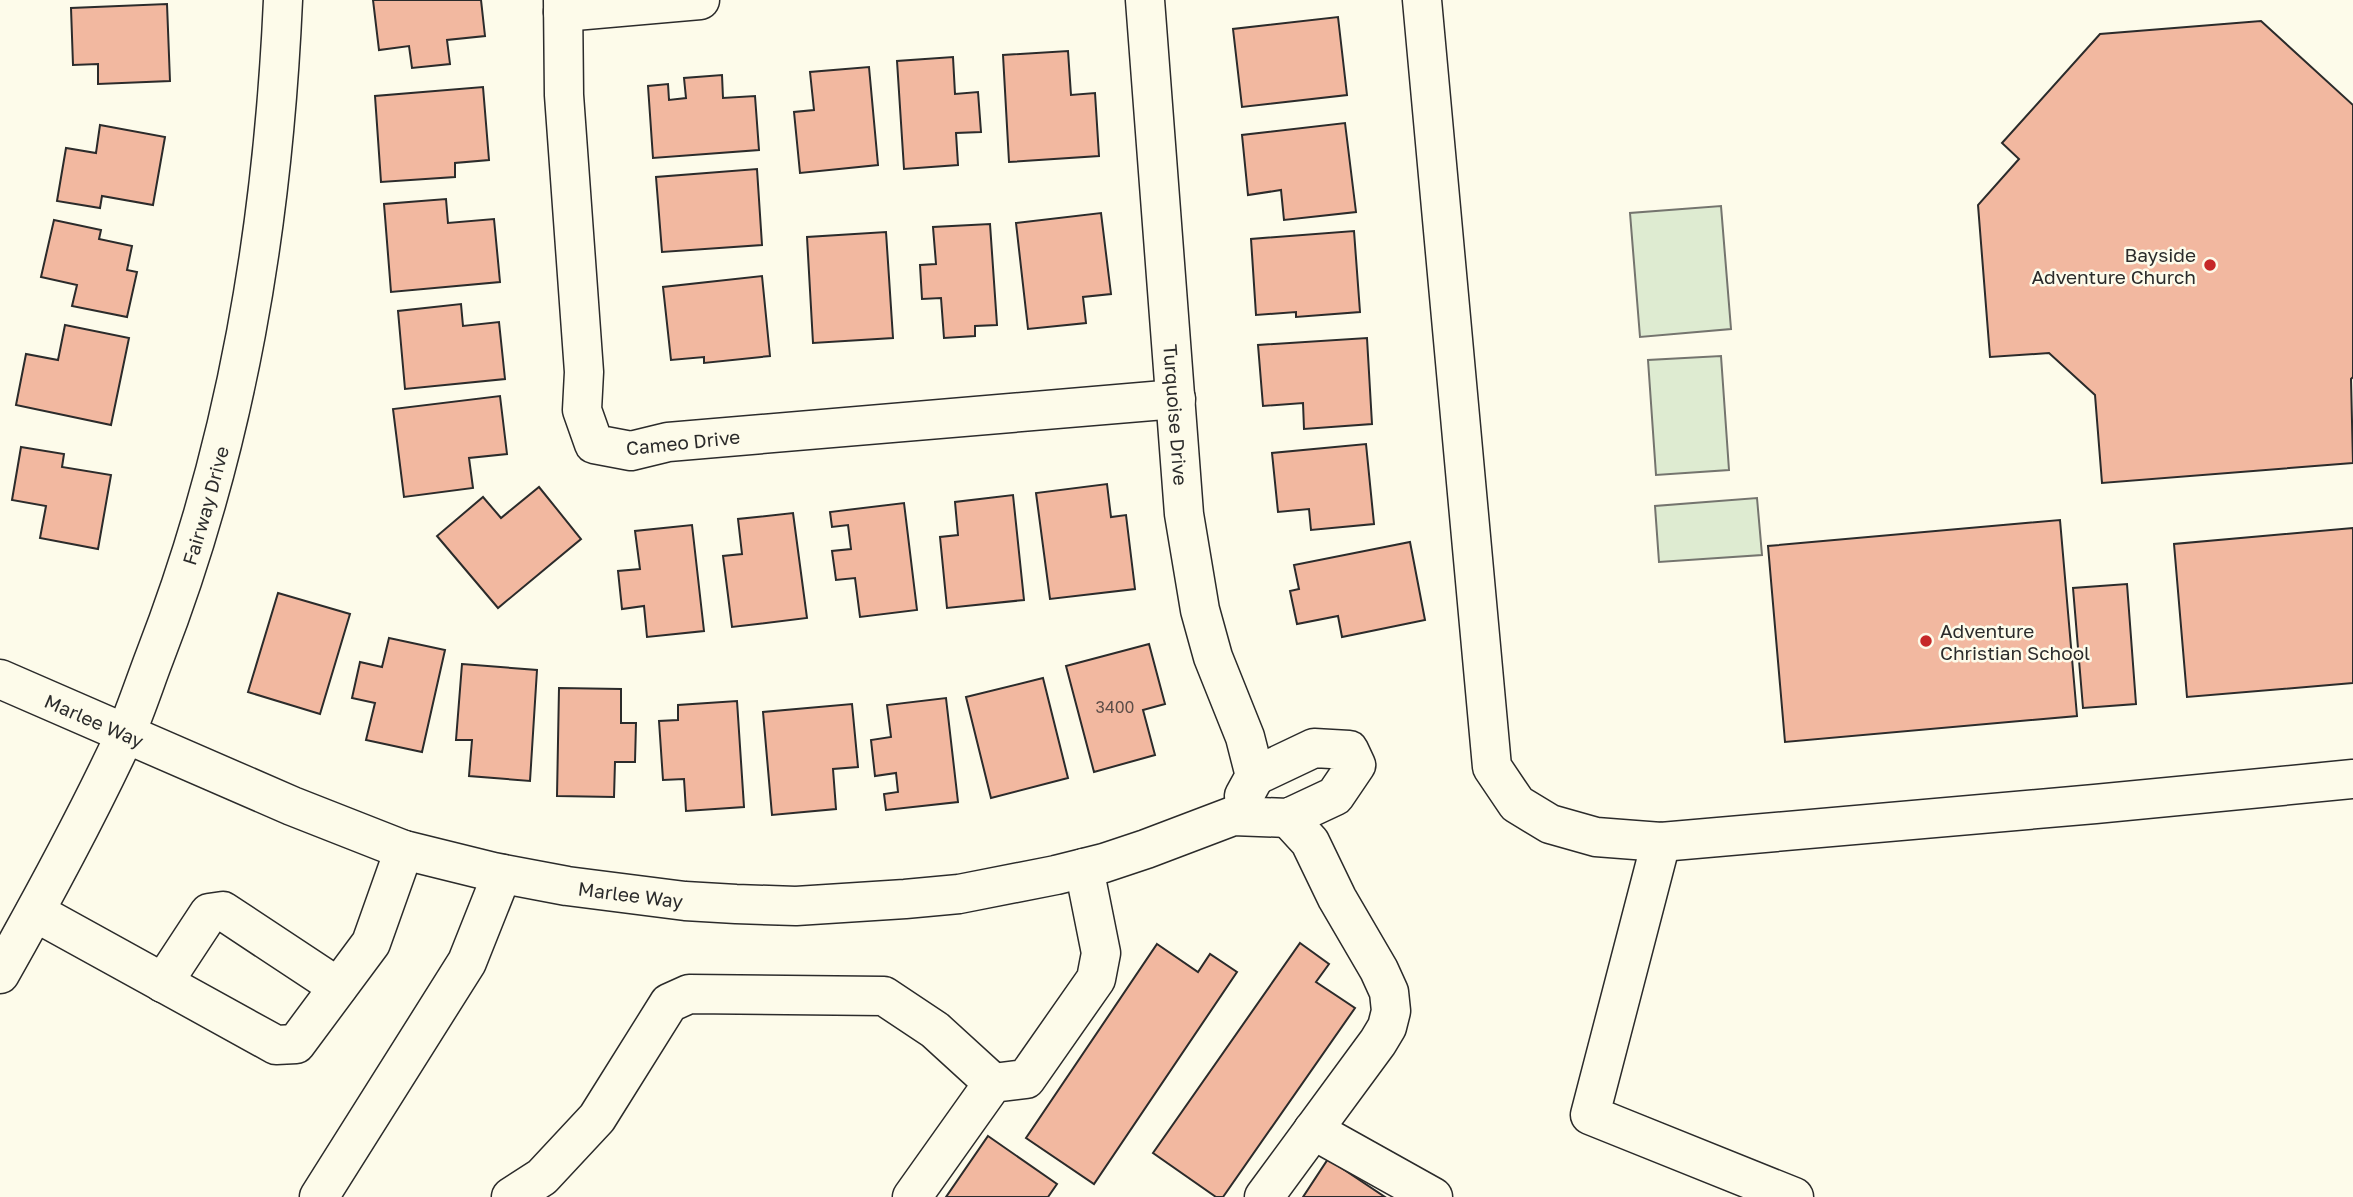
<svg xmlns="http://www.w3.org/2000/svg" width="2353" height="1197" font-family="'Golos Text',sans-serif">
<rect width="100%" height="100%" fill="#fdfbea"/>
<!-- green -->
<g fill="#deebd1" stroke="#74746e" stroke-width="2">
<path d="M 1721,206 L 1731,329 L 1640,337 L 1630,213 Z"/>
<path d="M 1721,356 L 1729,470 L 1656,475 L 1648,360 Z"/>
<path d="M 1757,498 L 1762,555 L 1659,562 L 1655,506 Z"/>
</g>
<!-- building -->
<g fill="#f2b8a0" stroke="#2b2b2b" stroke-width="2">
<path d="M 373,0 L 481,0 L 485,36 L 447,40 L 450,64 L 412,68 L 409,46 L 379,50 Z"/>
<path d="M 167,4 L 170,81 L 98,84 L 98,64 L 73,65 L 71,8 Z"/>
<path d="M 1338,17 L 1347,95 L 1242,107 L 1233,29 Z"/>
<path d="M 2261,21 L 2353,105 L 2353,377 L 2351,379 L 2353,463 L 2102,483 L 2095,395 L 2049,353 L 1990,357 L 1978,205 L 2019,159 L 2002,143 L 2100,34 Z"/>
<path d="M 1068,51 L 1071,95 L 1095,93 L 1099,156 L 1009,162 L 1003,55 Z"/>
<path d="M 953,57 L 955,94 L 978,92 L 981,132 L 956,133 L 958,165 L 904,169 L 897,61 Z"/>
<path d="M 869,67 L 878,165 L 800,173 L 794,112 L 814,110 L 810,72 Z"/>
<path d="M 722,75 L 723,98 L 755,96 L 759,150 L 653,158 L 648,86 L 668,84 L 669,100 L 686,98 L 684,78 Z"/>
<path d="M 483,87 L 489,160 L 455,163 L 455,177 L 381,182 L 375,96 Z"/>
<path d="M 1345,123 L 1356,212 L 1284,220 L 1281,190 L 1248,195 L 1242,135 Z"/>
<path d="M 100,125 L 165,137 L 153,205 L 102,196 L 100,208 L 57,201 L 66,148 L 96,153 Z"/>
<path d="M 757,169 L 762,245 L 662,252 L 656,177 Z"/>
<path d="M 446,199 L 448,223 L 494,219 L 500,282 L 391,292 L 384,204 Z"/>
<path d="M 1101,213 L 1111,294 L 1083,297 L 1086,323 L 1028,329 L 1016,223 Z"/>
<path d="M 54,220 L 101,230 L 99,239 L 132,246 L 127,270 L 137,272 L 127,317 L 72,306 L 77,285 L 41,277 Z"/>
<path d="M 990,224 L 997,325 L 975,326 L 975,336 L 944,338 L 941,298 L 922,299 L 920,265 L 936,264 L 933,227 Z"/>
<path d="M 1354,231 L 1360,312 L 1296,317 L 1296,312 L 1256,315 L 1251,239 Z"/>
<path d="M 886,232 L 893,338 L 813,343 L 807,237 Z"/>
<path d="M 762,276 L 770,356 L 704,363 L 704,357 L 671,360 L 663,287 Z"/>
<path d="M 461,304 L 463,326 L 499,322 L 505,379 L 405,389 L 398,311 Z"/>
<path d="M 65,325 L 129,338 L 111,425 L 16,405 L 26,354 L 58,360 Z"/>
<path d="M 1367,338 L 1372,424 L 1304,429 L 1303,403 L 1263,406 L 1258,345 Z"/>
<path d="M 500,396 L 507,454 L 469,458 L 473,488 L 404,497 L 393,409 Z"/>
<path d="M 1366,444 L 1374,524 L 1311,530 L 1309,509 L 1278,512 L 1272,453 Z"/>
<path d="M 21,447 L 64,454 L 62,467 L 111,475 L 98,549 L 40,538 L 46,506 L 12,500 Z"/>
<path d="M 1107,484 L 1111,517 L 1126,515 L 1135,589 L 1050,599 L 1036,493 Z"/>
<path d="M 539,487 L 581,539 L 498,608 L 437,536 L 483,497 L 501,518 Z"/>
<path d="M 1013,495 L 1024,600 L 947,608 L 940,537 L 958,535 L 955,502 Z"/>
<path d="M 904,503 L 917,610 L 860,617 L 855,578 L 836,580 L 832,551 L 851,549 L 848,525 L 832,527 L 830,512 Z"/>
<path d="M 793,513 L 807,618 L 732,627 L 723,556 L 742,554 L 738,519 Z"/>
<path d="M 2060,520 L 2077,716 L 1785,742 L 1768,546 Z"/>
<path d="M 692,525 L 704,631 L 647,637 L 644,606 L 622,609 L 618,571 L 640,569 L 635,531 Z"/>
<path d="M 2353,528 L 2353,683 L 2187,697 L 2174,544 Z"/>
<path d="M 1410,542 L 1425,620 L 1342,637 L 1338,616 L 1297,624 L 1290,591 L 1299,589 L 1294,565 Z"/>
<path d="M 2127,584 L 2136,704 L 2083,708 L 2073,588 Z"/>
<path d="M 278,593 L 350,614 L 320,714 L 248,692 Z"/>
<path d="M 389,638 L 445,650 L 422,752 L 366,740 L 375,703 L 352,698 L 360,662 L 382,667 Z"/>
<path d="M 1149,644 L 1165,704 L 1143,710 L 1155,755 L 1094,772 L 1066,666 Z"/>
<path d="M 462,664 L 537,670 L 530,781 L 469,776 L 472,740 L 456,740 Z"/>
<path d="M 1043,678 L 1068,778 L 991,798 L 966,697 Z"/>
<path d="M 559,688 L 621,689 L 621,723 L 636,723 L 635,762 L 615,762 L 614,797 L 557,796 Z"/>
<path d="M 946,698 L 958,802 L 886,810 L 884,794 L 898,792 L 896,773 L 875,776 L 871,740 L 891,737 L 887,705 Z"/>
<path d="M 737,701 L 744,807 L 686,811 L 684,779 L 663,780 L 659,721 L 678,720 L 678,705 Z"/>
<path d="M 852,704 L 858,767 L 833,769 L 836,809 L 772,815 L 763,712 Z"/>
<path d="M 1300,943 L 1329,964 L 1316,982 L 1355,1008 L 1223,1197 L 1216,1197 L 1153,1153 Z"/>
<path d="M 1157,944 L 1198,972 L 1210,954 L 1237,972 L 1094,1184 L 1026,1138 Z"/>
<path d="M 988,1136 L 1057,1184 L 1048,1197 L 946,1197 Z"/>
<path d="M 1328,1159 L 1385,1197 L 1303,1197 Z"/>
</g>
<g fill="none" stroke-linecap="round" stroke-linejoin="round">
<defs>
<g id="minor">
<path d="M 563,0 L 564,95 L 584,372 L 582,410 L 594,444 L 631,451 L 668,442 L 1176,399"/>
<path id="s1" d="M 1145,0 L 1184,514 L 1200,610 L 1213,657 L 1245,737 L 1255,776 L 1244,796"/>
<path d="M 1422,0 L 1492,767 L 1517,804 L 1550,824 L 1596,837 L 1661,842 L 2095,804 L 2353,779"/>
<path d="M 563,12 L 700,0"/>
<path id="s2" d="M 0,679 L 292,806 L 404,850 L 493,872 L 567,886 L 685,901 L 736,904 L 796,906 L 905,899 L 959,894 L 1056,875 L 1104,863 L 1146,849 L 1233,816 L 1288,818 L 1335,796 L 1356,765 L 1349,750 L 1314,748 L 1255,776"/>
<path d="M 1661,842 L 1590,1115 L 1794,1197"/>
<path d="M 35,912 L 276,1045 L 296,1044 L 371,943 L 404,850"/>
<path id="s3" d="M 0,974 C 44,896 87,817 125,735 C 136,710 145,682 155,656 C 237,445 273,225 283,0"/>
<path d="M 163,983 L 209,913 L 223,911 L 338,987"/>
<path d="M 1313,1130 L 1433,1197"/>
<path d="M 319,1197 L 467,962 L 502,874"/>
<path d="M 511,1197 L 542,1177 L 597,1118 L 669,1003 L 689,994 L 884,996 L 935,1030 L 993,1083"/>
<path d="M 912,1197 L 993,1083 L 1026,1079 L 1096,979 L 1101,953 L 1084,868"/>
<path d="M 1264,1197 L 1378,1042 L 1387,1027 L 1391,1011 L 1389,992 L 1379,970 L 1337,898 L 1310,842 L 1288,818"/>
</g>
</defs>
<!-- minor casing -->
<use href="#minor" stroke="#2b2b2b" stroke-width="41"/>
<!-- minor -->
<use href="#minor" stroke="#fdfbea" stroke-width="38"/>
</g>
<!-- markers -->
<g fill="#c62828" stroke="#fdfbea" stroke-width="2.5">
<circle cx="2210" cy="265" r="7"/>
<circle cx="1926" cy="641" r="7"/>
</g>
<g text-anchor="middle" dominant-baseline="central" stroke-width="5" stroke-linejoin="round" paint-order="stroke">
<!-- number labels -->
<g font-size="16" fill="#5d4e48">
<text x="1115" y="707">3400</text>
</g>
<!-- poi labels -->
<g font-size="19" fill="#2b2b2b" stroke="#fdfbea" text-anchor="end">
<text x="2196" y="254">Bayside<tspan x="2196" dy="22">Adventure Church</tspan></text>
<text x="1940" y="630" text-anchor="start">Adventure<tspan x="1940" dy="22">Christian School</tspan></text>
</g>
<!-- street labels -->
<g font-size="19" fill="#2b2b2b" stroke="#fdfbea">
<text stroke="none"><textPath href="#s1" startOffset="416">Turquoise Drive</textPath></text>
<text transform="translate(683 442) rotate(-6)">Cameo Drive</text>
<text stroke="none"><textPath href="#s3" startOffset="513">Fairway Drive</textPath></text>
<text stroke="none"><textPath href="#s2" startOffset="103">Marlee Way</textPath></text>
<text stroke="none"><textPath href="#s2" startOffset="670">Marlee Way</textPath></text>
</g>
</g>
</svg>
